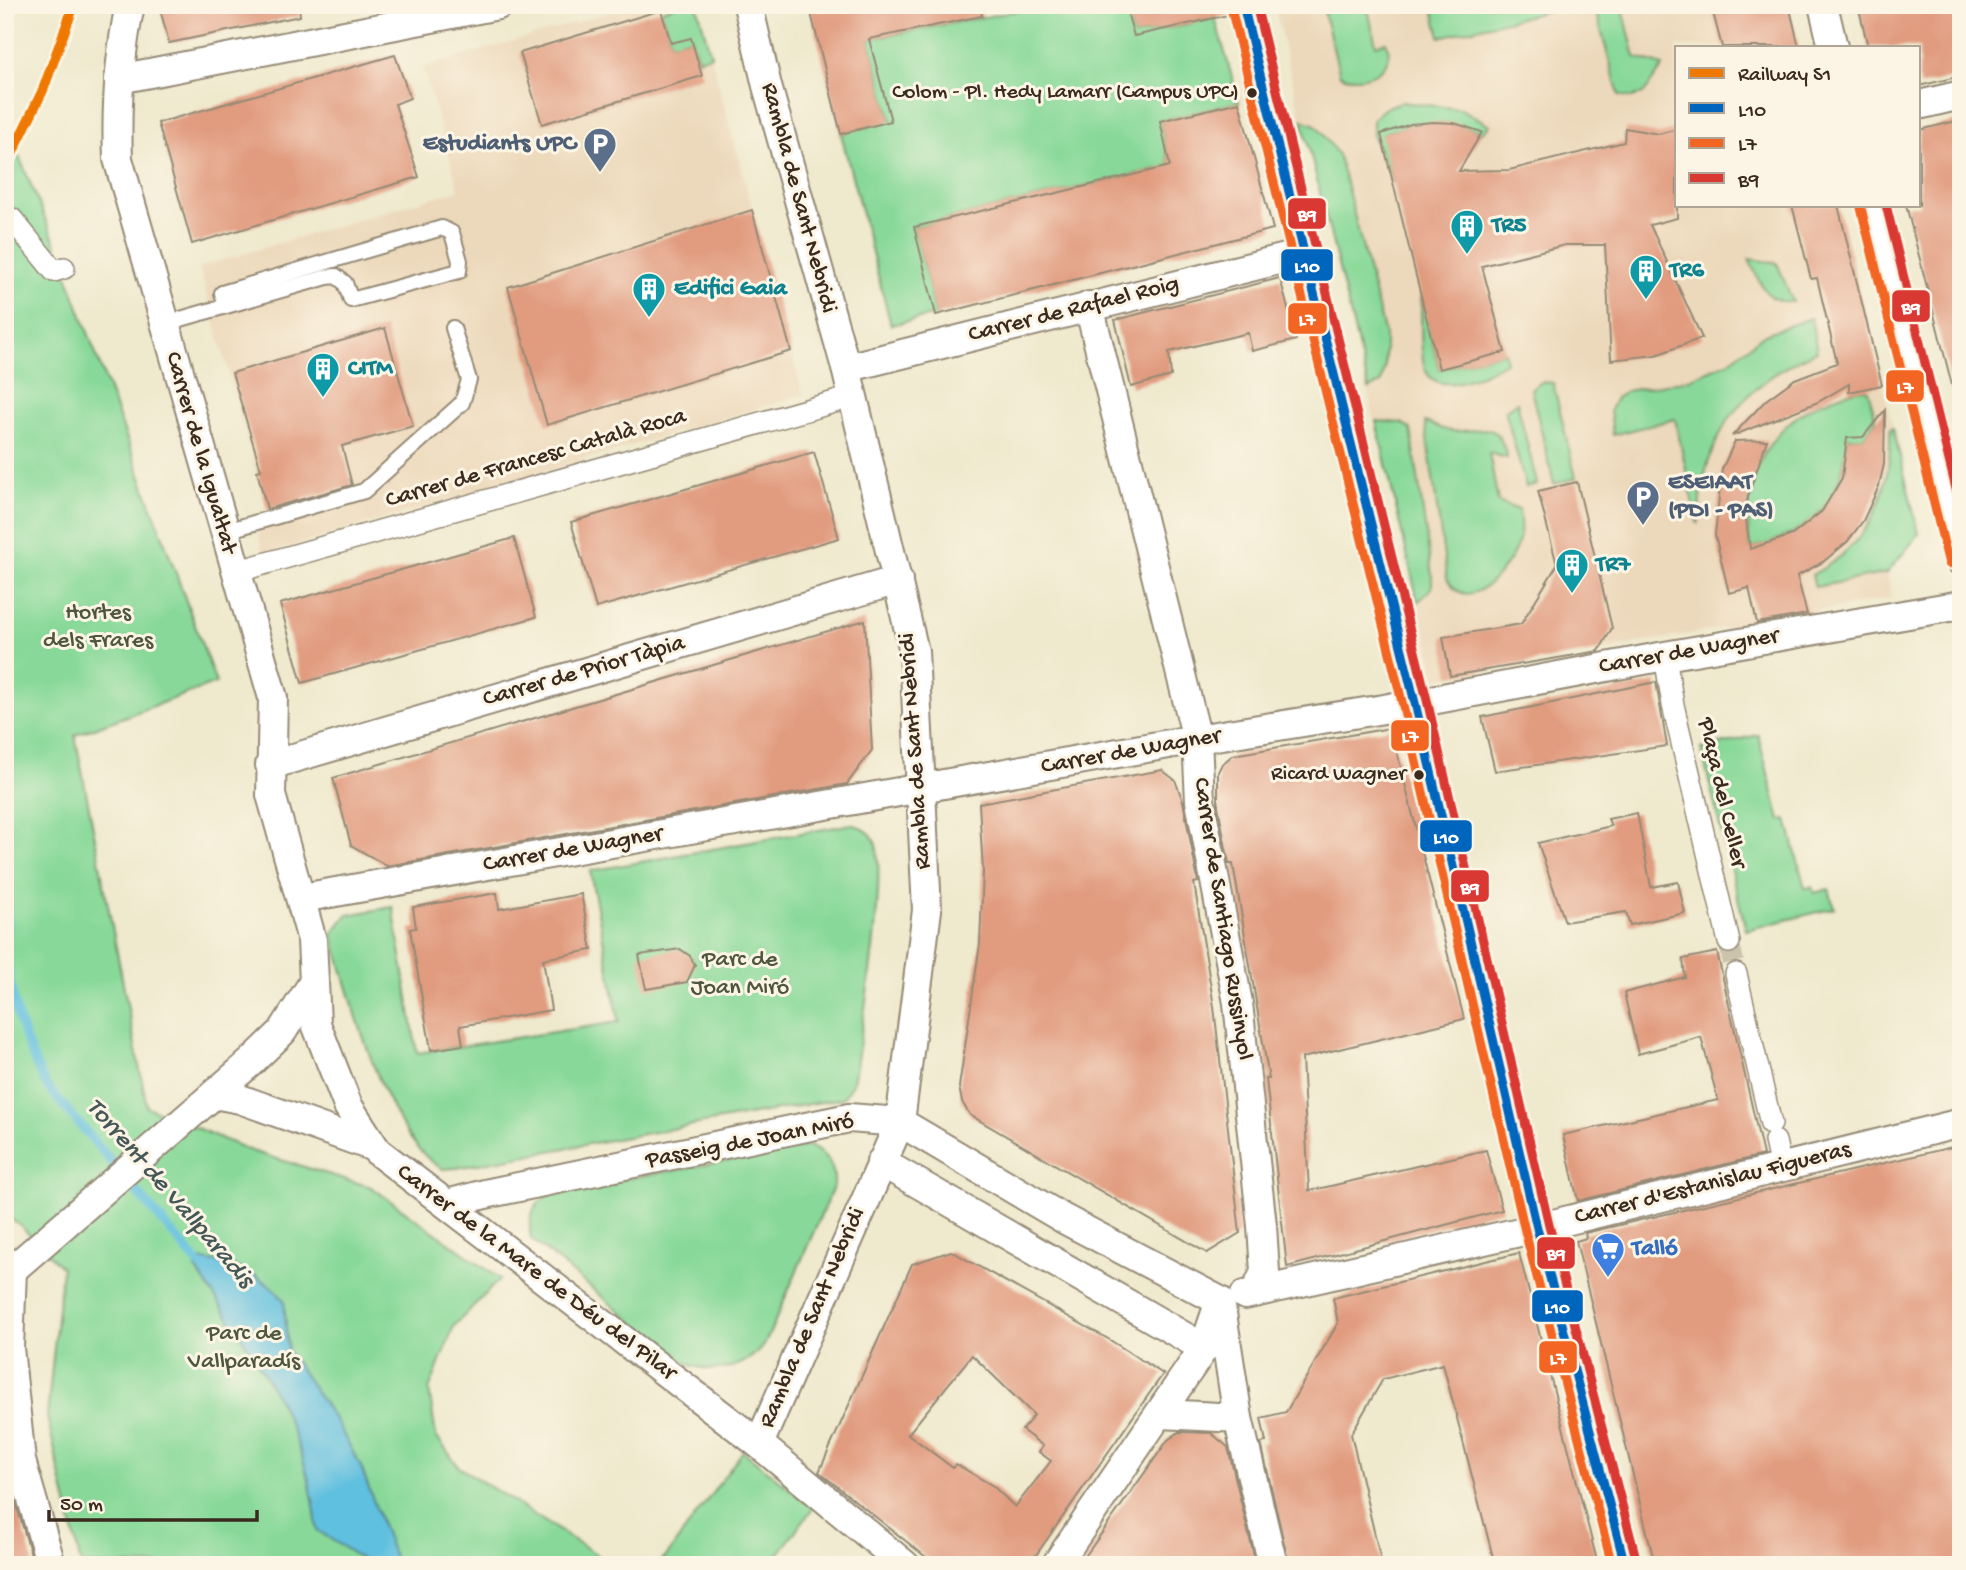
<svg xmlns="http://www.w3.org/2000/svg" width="1966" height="1570" font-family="'Gochi Hand',sans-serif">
<rect width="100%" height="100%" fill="#fcf5e5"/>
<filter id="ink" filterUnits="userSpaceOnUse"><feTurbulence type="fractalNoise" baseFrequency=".0143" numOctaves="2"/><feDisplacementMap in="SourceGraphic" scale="14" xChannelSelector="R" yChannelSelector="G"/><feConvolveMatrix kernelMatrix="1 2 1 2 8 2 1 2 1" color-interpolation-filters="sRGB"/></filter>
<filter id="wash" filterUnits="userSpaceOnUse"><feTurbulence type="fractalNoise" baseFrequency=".00686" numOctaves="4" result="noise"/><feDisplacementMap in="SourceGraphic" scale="28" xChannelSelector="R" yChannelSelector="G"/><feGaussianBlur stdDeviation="1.57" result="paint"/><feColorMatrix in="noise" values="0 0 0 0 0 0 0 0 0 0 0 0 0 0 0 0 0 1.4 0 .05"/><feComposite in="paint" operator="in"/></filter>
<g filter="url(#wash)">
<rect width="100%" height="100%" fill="#efe9ce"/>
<!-- built -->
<g fill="#ecd8ba">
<path d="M 635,5 L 659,5 L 661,10 L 679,5 L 697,5 L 803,395 L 263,555 L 258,532 L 272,527 L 199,267 L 459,190 L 423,68 Z"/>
<path d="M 1274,5 L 1789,5 L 1799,47 L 1677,47 L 1677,205 L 1838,205 L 1919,534 L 1887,573 L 1893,598 L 1437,679 Z"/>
</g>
<!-- green -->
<g fill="#88d999" stroke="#62825c" stroke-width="2">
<path d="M 679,5 L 697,5 L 711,55 L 698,59 L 691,38 L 671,43 L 661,10 Z"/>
<path d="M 1048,5 L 1125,5 L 1134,36 L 1215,18 L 1239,102 L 1160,121 L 1170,166 L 914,227 L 936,315 L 891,325 L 841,134 L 891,120 L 869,39 Z"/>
<path d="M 1322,5 L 1367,5 L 1376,45 L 1386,42 C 1399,70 1362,85 1340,75 Z"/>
<path d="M 1432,5 L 1573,5 L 1440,37 Z"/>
<path d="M 1594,5 L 1622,5 L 1635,57 L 1663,66 L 1645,92 L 1633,98 L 1619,95 Z"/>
<path d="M 1401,102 L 1461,109 L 1490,125 L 1482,132 C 1447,119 1416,120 1382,134 L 1395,187 L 1373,136 L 1373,119 L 1385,108 Z"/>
<path d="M 1302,120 L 1316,125 L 1338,155 L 1344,175 L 1385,335 L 1385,367 L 1381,383 L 1369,389 Z"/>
<path d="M 5,123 L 55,242 L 216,683 L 75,735 L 147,1107 L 251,1151 L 371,1187 L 500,1279 L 454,1326 L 429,1390 L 436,1436 L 459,1467 L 613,1565 L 81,1565 L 47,1417 L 62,1268 L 20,1225 L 5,1215 Z"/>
<path d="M 1749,259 L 1777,263 L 1793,302 C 1764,303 1760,282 1749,259 Z"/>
<path d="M 1421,294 L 1439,369 L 1505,352 L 1506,362 C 1489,372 1440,399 1426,371 C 1419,356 1422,313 1421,294 Z"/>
<path d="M 1811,318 L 1817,351 C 1739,385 1702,438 1698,524 L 1675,419 L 1613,435 L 1610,410 L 1616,398 L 1627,391 L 1687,380 L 1727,363 L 1765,334 Z"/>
<path d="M 1542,382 L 1553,383 L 1576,478 L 1554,484 L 1531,389 Z"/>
<path d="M 1862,389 L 1868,390 L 1876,421 L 1863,437 L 1847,438 C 1843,504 1812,532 1750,549 C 1739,464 1778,407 1862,389 Z"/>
<path d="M 1517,402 L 1537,484 L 1526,487 L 1505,411 Z"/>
<path d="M 1376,421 L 1402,423 L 1411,429 L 1432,575 L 1432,588 L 1418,602 Z"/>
<path d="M 1425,422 C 1434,425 1442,430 1452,431 C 1484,433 1497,416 1507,458 L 1489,453 L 1498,502 L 1519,510 C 1520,521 1522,533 1518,543 C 1509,567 1469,620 1447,578 Z"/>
<path d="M 1893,428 L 1919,534 L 1887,573 L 1815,587 L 1812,575 C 1871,543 1892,494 1890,429 Z"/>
<path d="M 1758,735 L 1780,820 L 1787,819 L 1805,888 L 1812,887 L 1814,893 L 1829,889 L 1834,908 L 1746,930 L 1701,749 Z"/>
<path d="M 852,824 C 861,827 870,831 874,839 C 889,870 862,1026 856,1067 L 853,1082 L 843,1098 L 456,1168 L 443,1169 C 385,1139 350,994 332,934 L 347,915 L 393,907 L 417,1053 L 619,1022 L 590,871 Z"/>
<path d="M 809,1146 C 827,1154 835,1165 834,1185 L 765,1344 C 742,1371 713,1376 681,1361 L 531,1239 C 527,1216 533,1204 553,1192 Z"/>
<path d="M 743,1451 L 813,1508 L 770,1565 L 655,1565 L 665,1558 Z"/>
</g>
<!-- water -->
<path fill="#61c0df" stroke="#4e757e" stroke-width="2" d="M 195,1260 C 228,1260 263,1274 284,1300 L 288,1351 L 337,1423 L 361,1467 L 397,1565 L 370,1565 L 317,1530 C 309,1429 251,1350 196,1269 Z"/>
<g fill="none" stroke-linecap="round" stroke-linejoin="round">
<!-- stream -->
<path stroke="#61c0df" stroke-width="9" d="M 5,878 C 9,905 5,933 7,960 C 11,1005 25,1045 46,1085 L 201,1267"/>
</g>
<g id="blocks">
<!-- building -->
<g fill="#e19b7f" fill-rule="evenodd">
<path d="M 159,5 L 299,5 L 300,16 L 169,43 Z"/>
<path d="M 809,5 L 981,5 L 982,16 L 869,39 L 891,121 L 841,134 Z"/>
<path d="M 1125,5 L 1227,5 L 1228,15 L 1134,36 Z"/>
<path d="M 1711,5 L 1789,5 L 1799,47 L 1722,47 Z"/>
<path d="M 1858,5 L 1961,5 L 1961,76 L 1919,86 L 1919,47 L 1868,47 Z"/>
<path d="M 661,10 L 671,43 L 691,38 L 702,76 L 542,124 L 520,53 Z"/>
<path d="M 395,55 L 410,98 L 395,104 L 419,177 L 192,244 L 158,123 Z"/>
<path d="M 1239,102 L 1273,229 L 936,315 L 914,227 L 1170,166 L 1160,121 Z"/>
<path d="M 1961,120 L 1961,388 L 1953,389 L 1906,205 L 1919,205 L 1919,130 Z"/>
<path d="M 1433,122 L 1454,123 L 1482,132 L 1459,171 L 1509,170 L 1624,142 L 1625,128 L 1659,134 L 1677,129 L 1677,218 L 1650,225 L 1702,338 L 1656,355 L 1611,360 L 1605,245 L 1565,245 L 1482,266 L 1505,352 L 1439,369 L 1381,134 L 1411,124 Z"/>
<path d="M 1792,205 L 1838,205 L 1882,385 L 1849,392 L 1849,384 L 1818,402 L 1732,436 L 1766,400 L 1795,379 L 1837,363 L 1817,278 L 1811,279 Z"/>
<path d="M 752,210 L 791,351 L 547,425 L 508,287 Z"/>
<path d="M 1280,278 L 1296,340 L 1252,351 L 1248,333 L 1169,352 L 1171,376 L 1131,387 L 1115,320 Z"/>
<path d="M 385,328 L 413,426 L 342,446 L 352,485 L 267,509 L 257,471 L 261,470 L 232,373 Z"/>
<path d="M 1885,410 L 1884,464 L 1879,486 L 1863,521 L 1847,542 L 1823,562 L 1797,576 L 1807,614 L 1757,623 L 1749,588 L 1729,593 L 1715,535 L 1722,469 L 1735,441 L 1767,440 L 1748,496 L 1746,519 L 1750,549 L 1792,535 L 1822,511 L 1842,478 L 1847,438 L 1863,437 Z"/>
<path d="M 814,452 L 839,538 L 596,608 L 571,522 Z"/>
<path d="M 1577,482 L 1612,628 L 1599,651 L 1450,676 L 1443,637 L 1521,624 L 1557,565 L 1538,491 Z"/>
<path d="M 514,538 L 536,617 L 302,683 L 280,604 Z"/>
<path d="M 865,620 L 872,750 L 847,784 L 387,866 L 351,845 L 333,778 Z"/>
<path d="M 1656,682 L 1667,746 L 1495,771 L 1482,717 Z"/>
<path d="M 1391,728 L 1464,1019 L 1302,1058 L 1309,1191 L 1486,1150 L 1502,1210 L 1287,1267 L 1266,1079 L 1269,1079 L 1233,864 L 1229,864 L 1218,806 L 1218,772 L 1222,764 L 1233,755 Z"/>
<path d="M 1162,770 L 1175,780 L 1183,801 L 1198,882 L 1194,883 L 1214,1007 L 1240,1233 L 1207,1253 L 970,1115 L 962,1102 L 959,1087 L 980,944 L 983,872 L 979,803 Z"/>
<path d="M 1637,813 L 1651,887 L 1678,882 L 1685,913 L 1630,925 L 1626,912 L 1565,922 L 1538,843 L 1611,826 L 1608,819 Z"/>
<path d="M 497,893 L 499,909 L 581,894 L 592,950 L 543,959 L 551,1010 L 460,1026 L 463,1045 L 431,1050 L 410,929 L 416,928 L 413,907 Z"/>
<path d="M 680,949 L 690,956 L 695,965 L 687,982 L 646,989 L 639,955 Z"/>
<path d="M 1717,952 L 1763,1155 L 1578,1201 L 1563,1135 L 1718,1100 L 1701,1037 L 1638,1054 L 1624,993 L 1685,977 L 1683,959 Z"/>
<path d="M 1961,1145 L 1961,1565 L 1655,1565 L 1576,1241 L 1586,1238 L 1585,1233 Z"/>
<path d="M 951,1251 L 1110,1340 L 1163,1374 L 1029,1565 L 936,1565 L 819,1472 L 912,1264 ZM 972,1355 L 1034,1415 L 1022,1430 L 1043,1446 L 1039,1452 L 1051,1461 L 1015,1507 L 993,1486 L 956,1464 L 953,1468 L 908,1434 Z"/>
<path d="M 1519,1253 L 1598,1565 L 1495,1565 L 1443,1364 L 1383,1379 L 1351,1434 L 1382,1565 L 1289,1565 L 1261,1443 L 1266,1442 L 1261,1418 L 1286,1412 L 1338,1323 L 1333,1298 Z"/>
<path d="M 1179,1432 L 1211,1433 L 1228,1447 L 1256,1565 L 1079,1565 L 1168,1440 Z"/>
<path d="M 5,1466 L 34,1565 L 17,1565 L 16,1559 L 5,1562 Z"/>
</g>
</g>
</g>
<g filter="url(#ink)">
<use href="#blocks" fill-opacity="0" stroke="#958a76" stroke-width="2"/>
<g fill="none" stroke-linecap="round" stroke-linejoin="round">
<!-- pedestrian-tunnel -->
<path stroke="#cbc3ab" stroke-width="21" stroke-dasharray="21 10" stroke-linecap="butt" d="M 1729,942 L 1736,974"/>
<defs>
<g id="service">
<path d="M 163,324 L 226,306 L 327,277 L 336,276 L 345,283 L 351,300 L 459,271 L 460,261 L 452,233 L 442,228 L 222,293 L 226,306"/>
<path d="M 223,532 L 364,491 L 462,403 L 469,380 L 453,328"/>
</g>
<g id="pedestrian">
<path d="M 12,219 L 54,271 L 64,268"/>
<path d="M 235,572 L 852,397"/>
<path d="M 1665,656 L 1673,705 L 1729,942"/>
<path d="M 1736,974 L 1771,1124"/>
<path d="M 1775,1141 L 1781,1168"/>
</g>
<g id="minor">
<path d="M 130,5 C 119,57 116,107 118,159 L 273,698 L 271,795 L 312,940 L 316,1024 L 348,1106 L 377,1151 L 759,1444 L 905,1565"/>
<path d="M 748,5 L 767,86 L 846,368 L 914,651 L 927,910 L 900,1122 L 759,1444"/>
<path d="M 1243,5 L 1415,703 L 1537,1228 L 1625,1565"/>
<path d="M 1823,5 L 1833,47"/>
<path d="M 119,79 L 498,5"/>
<path d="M 1919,105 L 1961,95"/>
<path d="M 1873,205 L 1961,561"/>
<path d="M 1089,306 L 1197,739 L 1200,801 L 1238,1003 L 1262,1226 L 1265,1272 L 1256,1291"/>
<path d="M 846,368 L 1302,254"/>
<path d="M 270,765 L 898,580"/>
<path d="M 302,898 L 1197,739 L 1384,709 L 1665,656 L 1961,605"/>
<path d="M 214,1094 L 240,1099 L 374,1147"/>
<path d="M 881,1162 L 1204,1348"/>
<path d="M 447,1204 L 485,1194 L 849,1118 L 900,1122 L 1064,1219 L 1220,1301"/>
<path d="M 12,1270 L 251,1062 L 282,1032 L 313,983"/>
<path d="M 12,1270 L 9,1348 L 21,1461 L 51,1565"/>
<path d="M 1245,1295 L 1537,1228 L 1961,1123"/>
<path d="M 1221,1307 L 1238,1418 L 1273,1565"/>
<path d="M 1161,1414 L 1238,1418"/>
<path d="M 1056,1565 L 1204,1348 L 1220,1301"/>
</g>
</defs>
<!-- service casing -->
<use href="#service" stroke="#958a76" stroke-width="18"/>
<!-- pedestrian casing -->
<use href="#pedestrian" stroke="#958a76" stroke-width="24"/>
<!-- minor casing -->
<use href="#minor" stroke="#958a76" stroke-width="32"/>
<!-- service -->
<use href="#service" stroke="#fff" stroke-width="14"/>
<!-- pedestrian -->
<use href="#pedestrian" stroke="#fff" stroke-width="21"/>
<!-- minor -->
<use href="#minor" stroke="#fff" stroke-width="28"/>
<defs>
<path id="bus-1" d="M 1243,5 L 1415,703 L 1537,1228 L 1625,1565"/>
<g id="bus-2">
<path d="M 1231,8 L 1403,706 L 1525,1231 L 1612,1565"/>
<path d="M 1861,208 L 1949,564"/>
</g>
<g id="bus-3">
<path d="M 1256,5 L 1427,700 L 1549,1225 L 1637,1562"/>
<path d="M 1886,205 L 1961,509"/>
</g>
</defs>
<!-- bus-1 casing -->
<use href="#bus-1" stroke="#fcf5e5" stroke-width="14"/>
<!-- bus-2 casing -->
<use href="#bus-2" stroke="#fcf5e5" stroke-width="14"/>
<!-- bus-3 casing -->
<use href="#bus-3" stroke="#fcf5e5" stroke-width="14"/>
<!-- bus-1 -->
<use href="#bus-1" stroke="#0065bd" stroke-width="9"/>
<!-- bus-2 -->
<use href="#bus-2" stroke="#f26522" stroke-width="9"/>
<!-- bus-3 -->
<use href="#bus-3" stroke="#da3832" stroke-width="9"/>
<defs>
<path id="rail-1" d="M 5,168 L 43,90 L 74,5"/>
</defs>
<!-- rail-1 casing -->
<use href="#rail-1" stroke="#fcf5e5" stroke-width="16"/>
<!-- rail-1 -->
<use href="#rail-1" stroke="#ef7900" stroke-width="10"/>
</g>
</g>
<!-- icons -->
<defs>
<symbol id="parking-pin" viewBox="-11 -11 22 30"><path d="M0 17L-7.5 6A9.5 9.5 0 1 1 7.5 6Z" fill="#5c6f8a" stroke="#fcf5e5"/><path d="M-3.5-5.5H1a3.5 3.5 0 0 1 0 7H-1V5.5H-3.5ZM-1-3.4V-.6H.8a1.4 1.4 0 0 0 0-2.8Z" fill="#fff"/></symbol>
<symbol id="building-pin" viewBox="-11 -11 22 30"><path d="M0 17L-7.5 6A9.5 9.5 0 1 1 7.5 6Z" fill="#0f9aa8" stroke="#fcf5e5"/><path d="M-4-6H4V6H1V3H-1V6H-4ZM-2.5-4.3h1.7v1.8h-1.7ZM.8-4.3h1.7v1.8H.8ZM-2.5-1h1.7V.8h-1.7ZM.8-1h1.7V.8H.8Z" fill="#fff"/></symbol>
<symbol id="supermarket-pin" viewBox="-11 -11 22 30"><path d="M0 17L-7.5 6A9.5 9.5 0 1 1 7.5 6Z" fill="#3f7fe0" stroke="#fcf5e5"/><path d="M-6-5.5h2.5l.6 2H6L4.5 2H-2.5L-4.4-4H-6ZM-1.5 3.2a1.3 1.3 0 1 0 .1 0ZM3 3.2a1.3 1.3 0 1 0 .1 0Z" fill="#fff"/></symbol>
</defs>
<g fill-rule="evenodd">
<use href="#parking-pin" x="581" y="125" width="38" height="52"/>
<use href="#building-pin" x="1448" y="207" width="38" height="52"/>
<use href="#building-pin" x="1627" y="252" width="38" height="52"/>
<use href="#building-pin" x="630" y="270" width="38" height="52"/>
<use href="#building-pin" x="304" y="350" width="38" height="52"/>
<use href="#parking-pin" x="1624" y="478" width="38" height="52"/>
<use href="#building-pin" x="1553" y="546" width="38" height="52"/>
<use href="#supermarket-pin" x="1589" y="1230" width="38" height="52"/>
</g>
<!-- markers -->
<g fill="#3b2a1e" stroke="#fcf5e5" stroke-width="2.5">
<circle cx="1252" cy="93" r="6"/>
<circle cx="1419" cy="775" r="6"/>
</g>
<g text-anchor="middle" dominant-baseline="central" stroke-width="6" stroke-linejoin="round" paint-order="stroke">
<!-- bus labels -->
<g font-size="22" fill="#3b2a1e" stroke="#fcf5e5" text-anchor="end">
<text x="1239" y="93">Colom - Pl. Hedy Lamarr (Campus UPC)</text>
<text x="1406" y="775">Ricard Wagner</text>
</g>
<!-- service labels -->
<g font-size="24" font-weight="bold" fill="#4e5e75" stroke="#fcf5e5" text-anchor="end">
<text x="576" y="144">Estudiants UPC</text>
<text x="1668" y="483" text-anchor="start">ESEIAAT<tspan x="1668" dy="28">(PDI - PAS)</tspan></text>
</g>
<!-- street labels -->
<g font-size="24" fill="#3b2a1e" stroke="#fcf5e5">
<text transform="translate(798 198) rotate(75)">Rambla de Sant Nebridi</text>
<text transform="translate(1074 310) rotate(-14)">Carrer de Rafael Roig</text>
<text transform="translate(200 453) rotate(74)">Carrer de la Igualtat</text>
<text transform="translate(536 459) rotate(-16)">Carrer de Francesc Català Roca</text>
<text transform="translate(1689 652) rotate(-10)">Carrer de Wagner</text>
<text transform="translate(584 672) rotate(-16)">Carrer de Prior Tàpia</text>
<text transform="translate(916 751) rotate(-94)">Rambla de Sant Nebridi</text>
<text transform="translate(1131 752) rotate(-10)">Carrer de Wagner</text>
<text transform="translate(1721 793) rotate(77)">Plaça del Celler</text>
<text transform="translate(573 850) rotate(-10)">Carrer de Wagner</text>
<text transform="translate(1222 919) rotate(81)">Carrer de Santiago Russinyol</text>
<text transform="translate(750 1142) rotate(-11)">Passeig de Joan Miró</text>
<text transform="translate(1713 1184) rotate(-14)">Carrer d'Estanislau Figueras</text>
<text transform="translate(536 1273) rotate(37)">Carrer de la Mare de Déu del Pilar</text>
<text transform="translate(813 1318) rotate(-67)">Rambla de Sant Nebridi</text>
</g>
<!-- culture labels -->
<g font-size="24" font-weight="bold" fill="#0d838f" stroke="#fcf5e5" text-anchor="start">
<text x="1492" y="226">TR5</text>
<text x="1670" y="271">TR6</text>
<text x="674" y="289">Edifici Gaia</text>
<text x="348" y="369">CITM</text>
<text x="1596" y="565">TR7</text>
</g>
<!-- park labels -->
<g font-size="24" fill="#4e563d" stroke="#fcf5e5">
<text x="98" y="613">Hortes<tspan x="98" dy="28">dels Frares</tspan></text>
<text x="740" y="960">Parc de<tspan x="740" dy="28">Joan Miró</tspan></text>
<text x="244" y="1334">Parc de<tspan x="244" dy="28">Vallparadís</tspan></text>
</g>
<!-- shop labels -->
<g font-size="24" font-weight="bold" fill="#366cbe" stroke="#fcf5e5" text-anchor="start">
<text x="1632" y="1249">Talló</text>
</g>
<!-- water labels -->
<g font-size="26" font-style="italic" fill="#465758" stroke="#fcf5e5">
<text transform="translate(169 1194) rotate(49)">Torrent de Vallparadis</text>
</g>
</g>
<g stroke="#fcf5e5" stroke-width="2.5">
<rect x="1287" y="197" width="40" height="33" rx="7" fill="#da3832"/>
<rect x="1280" y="248" width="54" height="34" rx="7" fill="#0065bd"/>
<rect x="1891" y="289" width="40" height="34" rx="7" fill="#da3832"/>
<rect x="1287" y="302" width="41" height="33" rx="7" fill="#f26522"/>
<rect x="1885" y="369" width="40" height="34" rx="7" fill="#f26522"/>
<rect x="1390" y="719" width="40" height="33" rx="7" fill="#f26522"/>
<rect x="1419" y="819" width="54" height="34" rx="7" fill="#0065bd"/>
<rect x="1450" y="869" width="40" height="34" rx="7" fill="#da3832"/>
<rect x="1536" y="1236" width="40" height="34" rx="7" fill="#da3832"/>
<rect x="1531" y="1289" width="53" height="34" rx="7" fill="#0065bd"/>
<rect x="1538" y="1340" width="40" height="34" rx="7" fill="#f26522"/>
</g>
<g font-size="19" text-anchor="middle" font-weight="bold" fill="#fff">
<text x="1307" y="220">B9</text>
<text x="1307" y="272">L10</text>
<text x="1911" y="313">B9</text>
<text x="1307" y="325">L7</text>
<text x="1905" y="393">L7</text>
<text x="1410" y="742">L7</text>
<text x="1446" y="843">L10</text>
<text x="1470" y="893">B9</text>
<text x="1556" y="1259">B9</text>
<text x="1557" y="1313">L10</text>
<text x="1558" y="1364">L7</text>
</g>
<!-- margin -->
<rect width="1966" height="1570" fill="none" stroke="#fcf5e5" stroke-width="28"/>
<!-- legend -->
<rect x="1675" y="46" width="245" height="161" fill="#fcf5e5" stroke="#afa495" stroke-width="2"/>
<rect x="1689" y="68" width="35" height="10" fill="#ef7900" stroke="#afa495" stroke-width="2"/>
<text x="1738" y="80" font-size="21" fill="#3b2a1e">Railway S1</text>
<rect x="1689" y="103" width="35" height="10" fill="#0065bd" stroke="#afa495" stroke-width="2"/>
<text x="1738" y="116" font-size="21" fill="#3b2a1e">L10</text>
<rect x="1689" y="138" width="35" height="10" fill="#f26522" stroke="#afa495" stroke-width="2"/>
<text x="1738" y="150" font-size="21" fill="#3b2a1e">L7</text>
<rect x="1689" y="173" width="35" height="10" fill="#da3832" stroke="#afa495" stroke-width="2"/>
<text x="1738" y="186" font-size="21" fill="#3b2a1e">B9</text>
<!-- scale -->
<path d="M49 1510v10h208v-10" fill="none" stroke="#3b2a1e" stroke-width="3.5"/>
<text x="60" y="1510" font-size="21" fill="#3b2a1e" stroke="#fcf5e5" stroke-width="5" paint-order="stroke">50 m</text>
</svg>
